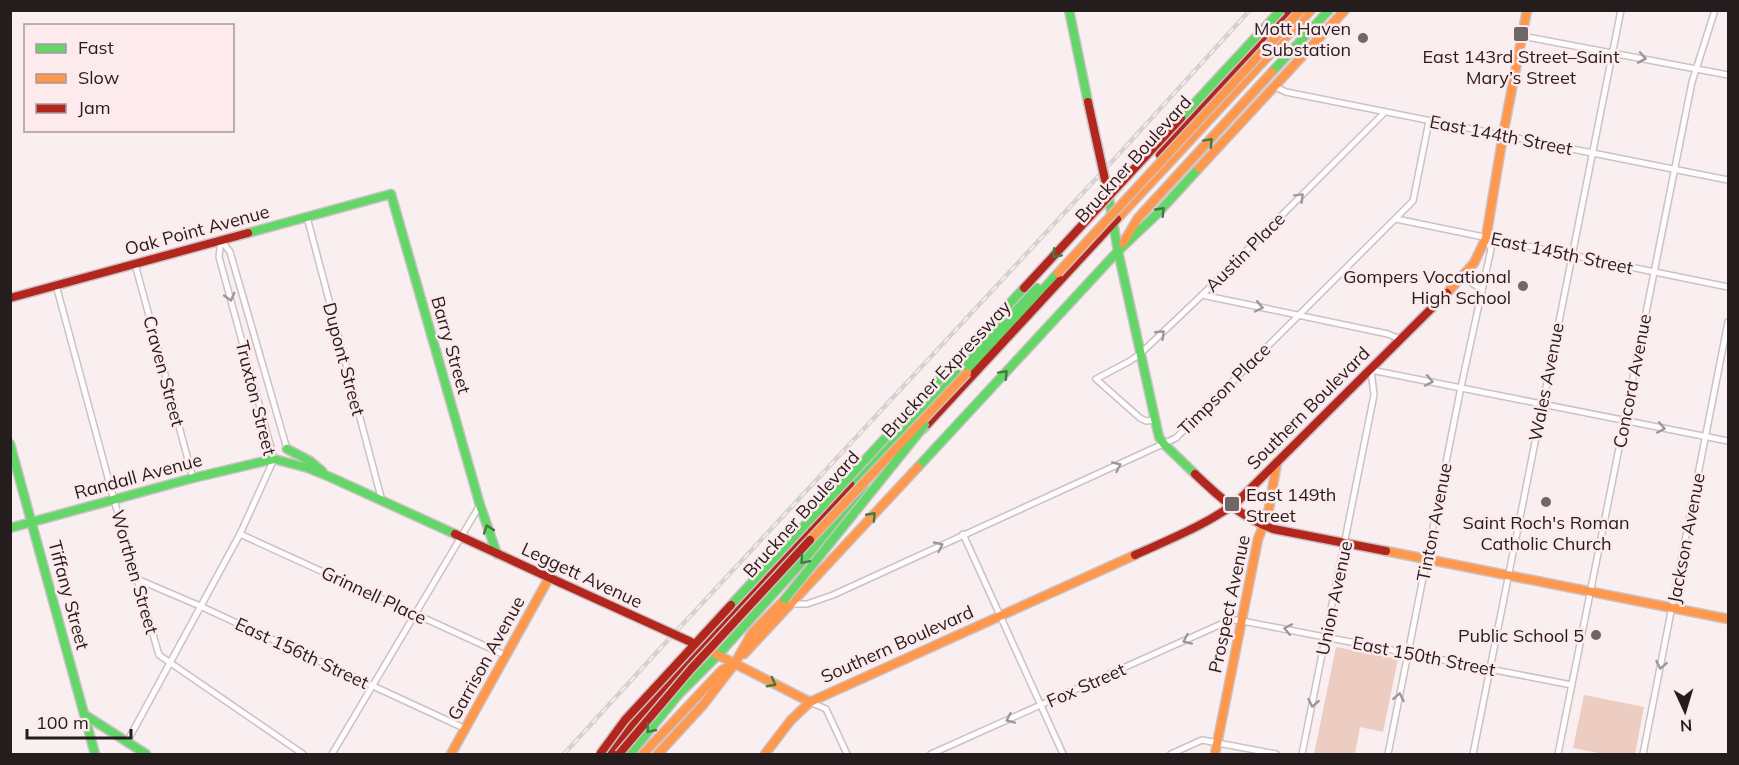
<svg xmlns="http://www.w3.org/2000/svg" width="1739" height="765" font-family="Mulish,sans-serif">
<rect width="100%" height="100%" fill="#f9eef0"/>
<!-- green -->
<g fill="#edcdc1">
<path d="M 1336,647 L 1398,659 L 1383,732 L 1360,727 L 1355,754 L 1314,754 Z"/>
<path d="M 1584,695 L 1644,707 L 1635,754 L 1598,754 L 1598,753 L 1573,748 Z"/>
</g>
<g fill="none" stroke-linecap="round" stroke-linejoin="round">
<defs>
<g id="street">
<path d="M 1522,36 L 1728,75"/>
<path d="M 1275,87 L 1286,92 L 1728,180"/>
<path d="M 307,217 L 382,501"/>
<path d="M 1396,219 L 1728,287"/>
<path d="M 221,240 L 230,252 L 287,449"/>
<path d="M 135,264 L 193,478"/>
<path d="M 1463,277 L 1482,290"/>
<path d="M 56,285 L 114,500 L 159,655 L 303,754"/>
<path d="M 1202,295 L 1388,334 L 1400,339"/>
<path d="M 1154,420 L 1146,421 L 1140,418 L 1096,379 L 1130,361 L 1140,354 L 1202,295 L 1385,112"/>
<path d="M 240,534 L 507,656"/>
<path d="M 963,534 L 1063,754"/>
<path d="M 137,579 L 200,606 L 466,729"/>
<path d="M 791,604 L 807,604 L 833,595 L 1176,438 L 1413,201 L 1429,121"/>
<path d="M 810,702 L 826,709 L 847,754"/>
<path d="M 127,742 L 240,534 L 274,459 L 219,257 L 221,240"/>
<path d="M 332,754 L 480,505"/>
<path d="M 931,754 L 1228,621 L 1237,620 L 1572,685"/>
<path d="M 1171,754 L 1202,740 L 1276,754"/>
<path d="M 1302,754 L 1374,395 L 1371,370 L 1728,441"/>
<path d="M 1388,754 L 1461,387 L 1491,249 L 1486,238"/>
<path d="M 1473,754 L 1621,10"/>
<path d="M 1558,754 L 1692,82 L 1715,10"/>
<path d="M 1643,754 L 1728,322"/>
</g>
<g id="fast">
<path d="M 1069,10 L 1088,102"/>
<path d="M 1272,72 L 1329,10"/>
<path d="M 1108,193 L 1118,251 L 1159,437 L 1164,444 L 1195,474"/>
<path d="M 248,233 L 391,194 L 480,505 L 497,554"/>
<path d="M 967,373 L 1058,273"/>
<path d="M 10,444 L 95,754"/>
<path d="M 287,449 L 310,461 L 322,471"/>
<path d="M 918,467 L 1118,251 L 1157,214 L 1199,168"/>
<path d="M 850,484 L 1037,288"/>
<path d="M 10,528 L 193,478 L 274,459 L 308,468 L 330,477 L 455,534"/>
<path d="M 85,715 L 146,754"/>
<path d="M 630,754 L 679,694 L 718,655 L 866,491"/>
</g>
<g id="slow">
<path d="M 1199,168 L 1345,10"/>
<path d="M 1117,219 L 1311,10"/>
<path d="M 1123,243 L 1138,218 L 1272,72"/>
<path d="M 1447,293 L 1474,263 L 1486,238 L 1503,135 L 1527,10"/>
<path d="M 1386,551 L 1728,619"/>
<path d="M 714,653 L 810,702"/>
<path d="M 744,654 L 918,467"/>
<path d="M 451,754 L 549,578"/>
<path d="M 643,754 L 722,670 L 735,663 L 752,633 L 785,599"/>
<path d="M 658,754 L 703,705 L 733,666"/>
<path d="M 765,754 L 791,720 L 810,702 L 1135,555"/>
<path d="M 1215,754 L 1258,539 L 1268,514 L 1277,462"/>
</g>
<g id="jam">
<path d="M 1160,155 L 1292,10"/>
<path d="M 10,298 L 248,233"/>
<path d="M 923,429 L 1117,219"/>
<path d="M 1195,474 C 1218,496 1242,518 1273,529 L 1386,551"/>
<path d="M 455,534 L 561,583"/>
<path d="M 1135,555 C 1170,539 1206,525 1237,502 L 1447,293"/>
<path d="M 610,754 L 634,722 L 850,484"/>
</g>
</defs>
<!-- street casing -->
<use href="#street" stroke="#cbc2c3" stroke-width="8"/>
<!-- fast casing -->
<use href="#fast" stroke="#cbc2c3" stroke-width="11"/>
<!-- slow casing -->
<use href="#slow" stroke="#cbc2c3" stroke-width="11"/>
<!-- jam casing -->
<use href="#jam" stroke="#cbc2c3" stroke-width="11"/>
<!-- street -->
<use href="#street" stroke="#fefcfd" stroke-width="5"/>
<!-- fast -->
<use href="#fast" stroke="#63d668" stroke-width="8"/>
<!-- slow -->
<use href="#slow" stroke="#ff974d" stroke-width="8"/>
<!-- jam -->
<use href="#jam" stroke="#b3261e" stroke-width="8"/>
<defs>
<path id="rail" d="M 564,754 L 656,653 L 1118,155 L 1250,10"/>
</defs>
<!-- rail casing -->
<use href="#rail" stroke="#d4d1d1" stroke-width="4.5"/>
<!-- rail -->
<use href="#rail" stroke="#fdeaed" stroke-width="2" stroke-dasharray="7" stroke-linecap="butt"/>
<defs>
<g id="fast-bridge">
<path d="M 1181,118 L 1281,10"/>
<path d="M 785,599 L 925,425"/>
<path d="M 731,605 L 1024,288"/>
</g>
<g id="slow-bridge">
<path d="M 1058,273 L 1301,10"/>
<path d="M 810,540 L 967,373"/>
</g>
<g id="jam-bridge">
<path d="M 1088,102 L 1107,189"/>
<path d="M 1024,288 L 1181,118"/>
<path d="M 561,583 L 691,642"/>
<path d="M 600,754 L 625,720 L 731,605"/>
<path d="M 619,754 L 691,669 L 810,540"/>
</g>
</defs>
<!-- fast-bridge casing -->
<use href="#fast-bridge" stroke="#cbc2c3" stroke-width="11" stroke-linecap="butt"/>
<!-- slow-bridge casing -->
<use href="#slow-bridge" stroke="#cbc2c3" stroke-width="11" stroke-linecap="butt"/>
<!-- jam-bridge casing -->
<use href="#jam-bridge" stroke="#cbc2c3" stroke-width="11" stroke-linecap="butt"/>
<!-- fast-bridge -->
<use href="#fast-bridge" stroke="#63d668" stroke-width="8"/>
<!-- slow-bridge -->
<use href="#slow-bridge" stroke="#ff974d" stroke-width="8"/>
<!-- jam-bridge -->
<use href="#jam-bridge" stroke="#b3261e" stroke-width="8"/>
</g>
<!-- one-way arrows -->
<defs><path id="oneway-chevron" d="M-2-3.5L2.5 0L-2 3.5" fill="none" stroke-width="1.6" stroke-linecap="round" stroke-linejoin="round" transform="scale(1.5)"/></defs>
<g stroke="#9c9798">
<use href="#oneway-chevron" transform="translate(1642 58) rotate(10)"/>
<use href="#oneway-chevron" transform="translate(1300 197) rotate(-45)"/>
<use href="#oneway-chevron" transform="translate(230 297) rotate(75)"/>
<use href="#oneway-chevron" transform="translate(1259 307) rotate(12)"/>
<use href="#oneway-chevron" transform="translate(1161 334) rotate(-44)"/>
<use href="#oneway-chevron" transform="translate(1429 381) rotate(11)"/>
<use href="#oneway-chevron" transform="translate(1661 428) rotate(11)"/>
<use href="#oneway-chevron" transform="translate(1117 466) rotate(-24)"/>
<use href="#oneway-chevron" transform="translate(939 546) rotate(-25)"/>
<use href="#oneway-chevron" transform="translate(1288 629) rotate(-169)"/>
<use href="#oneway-chevron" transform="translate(1187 640) rotate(156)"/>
<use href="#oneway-chevron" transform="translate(1661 665) rotate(101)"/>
<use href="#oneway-chevron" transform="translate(1399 697) rotate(-79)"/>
<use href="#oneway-chevron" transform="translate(1313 703) rotate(101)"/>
<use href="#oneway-chevron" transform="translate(1010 719) rotate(156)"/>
</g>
<g stroke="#447942">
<use href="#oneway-chevron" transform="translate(1209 142) rotate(-47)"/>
<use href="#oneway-chevron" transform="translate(1161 211) rotate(-46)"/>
<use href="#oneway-chevron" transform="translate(1056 254) rotate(133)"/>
<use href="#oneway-chevron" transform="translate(1004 374) rotate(-47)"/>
<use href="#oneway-chevron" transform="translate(872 516) rotate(-48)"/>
<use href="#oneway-chevron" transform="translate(488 529) rotate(-109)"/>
<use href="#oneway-chevron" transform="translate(804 560) rotate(131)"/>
<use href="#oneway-chevron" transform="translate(772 683) rotate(28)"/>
<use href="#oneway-chevron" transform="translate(650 729) rotate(129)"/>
</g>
<!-- markers -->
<g fill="#6f6667" stroke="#fdeaed" stroke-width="2">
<rect x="1513" y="26" width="16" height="16" rx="3"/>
<circle cx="1363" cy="38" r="6"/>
<circle cx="1523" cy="286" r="6"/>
<circle cx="1546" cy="502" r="6"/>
<rect x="1224" y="496" width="16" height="16" rx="3"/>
<circle cx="1596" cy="635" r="6"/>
</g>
<g text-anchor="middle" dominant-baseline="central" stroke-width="5" stroke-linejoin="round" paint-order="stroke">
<!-- poi labels -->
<g font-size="18" fill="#251c1d" stroke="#fdeaed" text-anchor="end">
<text x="1351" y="28">Mott Haven<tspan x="1351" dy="21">Substation</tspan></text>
<text x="1521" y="56" text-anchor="middle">East 143rd Street–Saint<tspan x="1521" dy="21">Mary’s Street</tspan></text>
<text x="1511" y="276">Gompers Vocational<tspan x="1511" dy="21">High School</tspan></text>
<text x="1246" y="494" text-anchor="start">East 149th<tspan x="1246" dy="21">Street</tspan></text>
<text x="1546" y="522" text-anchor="middle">Saint Roch's Roman<tspan x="1546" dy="21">Catholic Church</tspan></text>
<text x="1584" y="635">Public School 5</text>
</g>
<!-- street labels -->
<g font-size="18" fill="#251c1d" stroke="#fdeaed">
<text transform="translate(1501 135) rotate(11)">East 144th Street</text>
<text transform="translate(1133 159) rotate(-48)">Bruckner Boulevard</text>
<text transform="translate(197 230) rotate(-15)">Oak Point Avenue</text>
<text transform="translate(1245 252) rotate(-45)">Austin Place</text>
<text transform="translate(1562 253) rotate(12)">East 145th Street</text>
<text transform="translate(451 345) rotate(74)">Barry Street</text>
<text transform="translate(344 359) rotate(75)">Dupont Street</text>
<text transform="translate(946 369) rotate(-47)">Bruckner Expressway</text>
<text transform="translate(164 371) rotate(75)">Craven Street</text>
<text transform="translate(1632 381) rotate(-79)">Concord Avenue</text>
<text transform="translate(1546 382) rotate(-79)">Wales Avenue</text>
<text transform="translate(1224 389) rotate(-45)">Timpson Place</text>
<text transform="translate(256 398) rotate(76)">Truxton Street</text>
<text transform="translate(1308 408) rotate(-45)">Southern Boulevard</text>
<text transform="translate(138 476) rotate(-15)">Randall Avenue</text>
<text transform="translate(801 514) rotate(-48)">Bruckner Boulevard</text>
<text transform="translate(1434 522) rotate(-79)">Tinton Avenue</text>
<text transform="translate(1686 538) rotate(-79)">Jackson Avenue</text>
<text transform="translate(135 572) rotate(74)">Worthen Street</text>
<text transform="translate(582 575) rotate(25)">Leggett Avenue</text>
<text transform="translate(69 595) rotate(75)">Tiffany Street</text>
<text transform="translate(374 595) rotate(25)">Grinnell Place</text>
<text transform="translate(1334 598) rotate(-78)">Union Avenue</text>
<text transform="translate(1229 604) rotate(-78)">Prospect Avenue</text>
<text transform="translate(897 644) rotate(-24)">Southern Boulevard</text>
<text transform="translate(302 653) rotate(25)">East 156th Street</text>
<text transform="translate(1424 656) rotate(11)">East 150th Street</text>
<text transform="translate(486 658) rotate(-61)">Garrison Avenue</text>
<text transform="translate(1086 685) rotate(-24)">Fox Street</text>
</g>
</g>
<!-- border -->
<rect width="1739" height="765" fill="none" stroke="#251c1d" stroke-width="24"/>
<!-- legend -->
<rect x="24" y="24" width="210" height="108" fill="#fdeaed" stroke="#a7989a" stroke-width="1.5"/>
<rect x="36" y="44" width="30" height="9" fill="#63d668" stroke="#a7989a" stroke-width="1.5"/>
<text x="78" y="54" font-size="18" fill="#251c1d">Fast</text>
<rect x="36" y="74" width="30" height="9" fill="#ff974d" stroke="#a7989a" stroke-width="1.5"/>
<text x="78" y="84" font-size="18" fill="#251c1d">Slow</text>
<rect x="36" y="104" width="30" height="9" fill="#b3261e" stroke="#a7989a" stroke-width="1.5"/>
<text x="78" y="114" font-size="18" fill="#251c1d">Jam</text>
<!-- north arrow -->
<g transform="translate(1685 711) rotate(176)" stroke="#fdeaed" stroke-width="4.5" paint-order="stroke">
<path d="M0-4.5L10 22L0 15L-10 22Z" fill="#251c1d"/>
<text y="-9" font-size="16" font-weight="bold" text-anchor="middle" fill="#251c1d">N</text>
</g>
<!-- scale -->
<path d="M27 729v9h104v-9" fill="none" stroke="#251c1d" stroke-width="3"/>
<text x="36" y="729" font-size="18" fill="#251c1d" stroke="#fdeaed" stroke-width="4.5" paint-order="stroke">100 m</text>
</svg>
